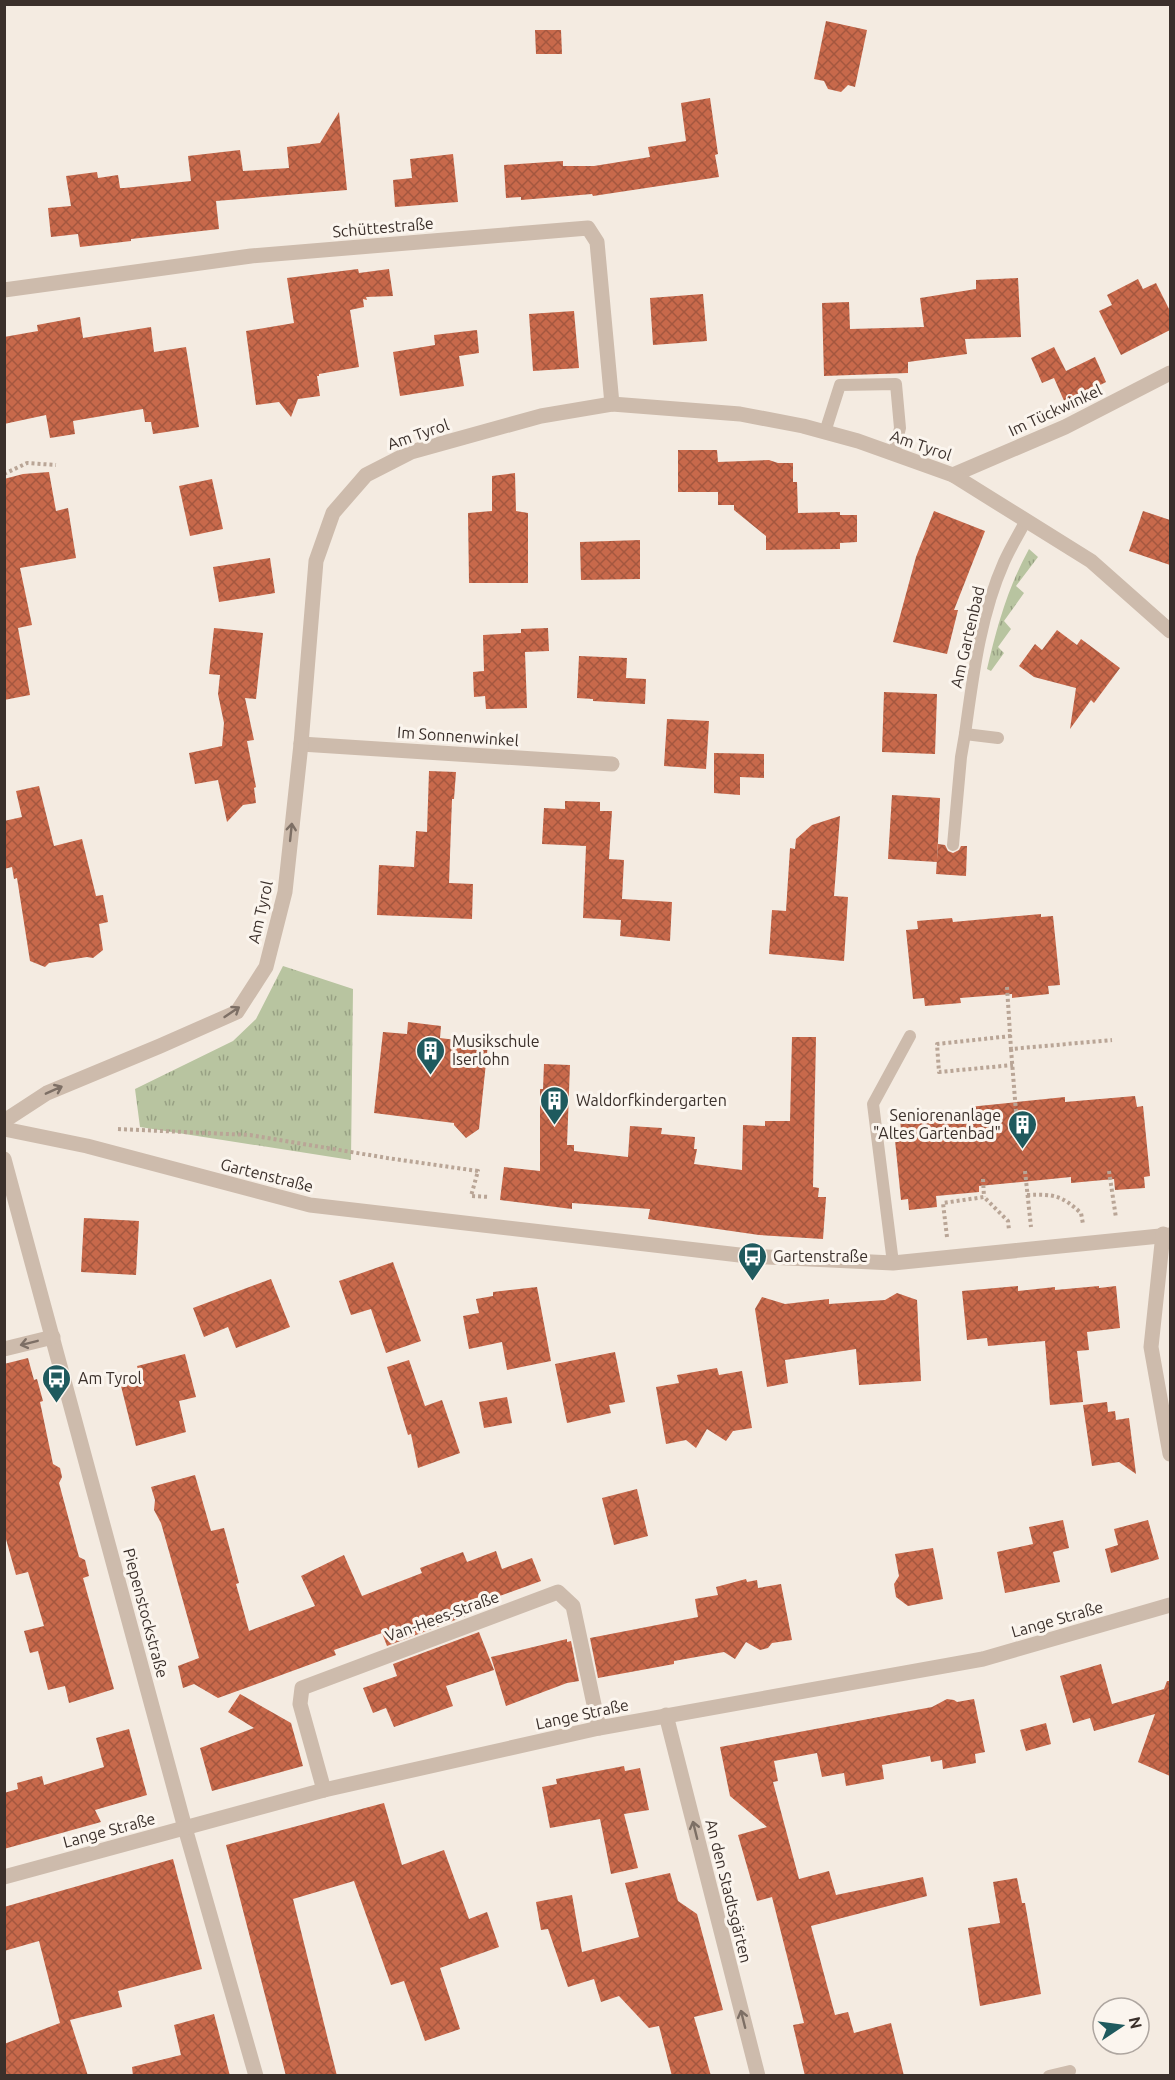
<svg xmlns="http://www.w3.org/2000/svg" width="1175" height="2080" font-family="Ubuntu,sans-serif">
<defs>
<pattern id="grass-tufts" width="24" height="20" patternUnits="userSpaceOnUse" patternTransform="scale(1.5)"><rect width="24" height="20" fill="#b8c4a0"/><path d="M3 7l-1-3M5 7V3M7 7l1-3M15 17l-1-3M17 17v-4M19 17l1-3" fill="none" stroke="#97a083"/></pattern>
<pattern id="building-cross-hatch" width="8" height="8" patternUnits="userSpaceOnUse" patternTransform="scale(1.5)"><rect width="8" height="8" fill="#c8694b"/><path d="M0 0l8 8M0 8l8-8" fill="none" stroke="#a4573f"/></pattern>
</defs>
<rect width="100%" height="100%" fill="#f4ebe1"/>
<!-- grass -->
<g fill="url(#grass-tufts)">
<path d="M 1029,549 L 1038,557 L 1016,586 L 1024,593 L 1004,621 L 1011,629 L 998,647 L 1004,653 L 991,671 L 987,669 C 997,626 1008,587 1029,549 Z"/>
<path d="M 283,966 L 353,989 L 351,1160 L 140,1127 L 135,1089 L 233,1041 L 256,1019 Z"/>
</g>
<!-- building -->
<g fill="url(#building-cross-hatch)">
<path d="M 826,21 L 867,30 L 855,87 L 848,85 L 841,92 L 828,89 L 824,81 L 814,79 Z"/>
<path d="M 535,30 L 561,30 L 562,54 L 536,54 Z"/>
<path d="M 710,98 L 718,154 L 715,155 L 719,177 L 593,196 L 592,194 L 521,200 L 521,197 L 506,198 L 504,165 L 563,161 L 563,166 L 594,166 L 650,157 L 648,147 L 686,141 L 681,103 Z"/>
<path d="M 339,112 L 347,190 L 216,201 L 219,229 L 131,239 L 131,241 L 80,247 L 78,234 L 51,237 L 48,208 L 71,206 L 66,176 L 97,172 L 98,178 L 118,175 L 120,188 L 124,188 L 191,181 L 188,156 L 240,150 L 243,171 L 289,168 L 287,147 L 320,143 Z"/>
<path d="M 453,154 L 458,202 L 395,207 L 393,180 L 412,178 L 410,159 Z"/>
<path d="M 358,269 L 359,273 L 389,269 L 393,296 L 366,297 L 367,300 L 363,299 L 364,307 L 350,310 L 359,367 L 319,374 L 319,376 L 317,376 L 320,396 L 298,399 L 291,417 L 279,402 L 256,405 L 246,331 L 294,323 L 287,278 Z"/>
<path d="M 1018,278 L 1021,337 L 965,339 L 967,354 L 908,362 L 908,373 L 824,376 L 822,303 L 849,302 L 850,329 L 924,327 L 920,298 L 976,289 L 976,280 Z"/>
<path d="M 1138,279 L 1143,289 L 1156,283 L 1170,311 L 1170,330 L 1121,355 L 1099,311 L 1112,305 L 1107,295 Z"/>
<path d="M 703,294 L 707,341 L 653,345 L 650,298 Z"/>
<path d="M 574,311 L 579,368 L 533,371 L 529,314 Z"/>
<path d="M 80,317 L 83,338 L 151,327 L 154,352 L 186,347 L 199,427 L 153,434 L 151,422 L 145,422 L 143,409 L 73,421 L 75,434 L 50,438 L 46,415 L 4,424 L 4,337 L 38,331 L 37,325 Z"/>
<path d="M 477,330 L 479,353 L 459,356 L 464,386 L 400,396 L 393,352 L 435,345 L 434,335 Z"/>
<path d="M 1054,347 L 1066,371 L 1095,357 L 1106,382 L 1065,403 L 1054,378 L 1042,383 L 1031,358 Z"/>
<path d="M 678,450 L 717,450 L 718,462 L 769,460 L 778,463 L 793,463 L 793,482 L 797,482 L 798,513 L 840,512 L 840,515 L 857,515 L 857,542 L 840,543 L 840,549 L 766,550 L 766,536 L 734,510 L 734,505 L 718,505 L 718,492 L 678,492 Z"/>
<path d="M 49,472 L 56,511 L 68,508 L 76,558 L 20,568 L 32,625 L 18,628 L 30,695 L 4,700 L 4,479 L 23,474 Z"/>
<path d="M 515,473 L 516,511 L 528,513 L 528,583 L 469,583 L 468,513 L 492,511 L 492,476 Z"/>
<path d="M 212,479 L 223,529 L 190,536 L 179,486 Z"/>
<path d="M 934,511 L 985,531 L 954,610 L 958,610 L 947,654 L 893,642 L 916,557 Z"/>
<path d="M 1143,511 L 1170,520 L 1170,565 L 1129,551 Z"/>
<path d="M 640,540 L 640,579 L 581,580 L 580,542 Z"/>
<path d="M 270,558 L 275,593 L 219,602 L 213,567 Z"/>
<path d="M 214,628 L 263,633 L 256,699 L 245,698 L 254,740 L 247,741 L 256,787 L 254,788 L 256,803 L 243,805 L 227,822 L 218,780 L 195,784 L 189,753 L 222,746 L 224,723 L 218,694 L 220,675 L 209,674 Z"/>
<path d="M 548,628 L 549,651 L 525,652 L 527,708 L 486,709 L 485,696 L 474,697 L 473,672 L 484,671 L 483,635 L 521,633 L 521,629 Z"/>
<path d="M 1057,630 L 1077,645 L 1081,639 L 1120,668 L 1094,703 L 1091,700 L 1070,729 L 1076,688 L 1034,677 L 1019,666 L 1035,644 L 1042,650 Z"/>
<path d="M 579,656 L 627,658 L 626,678 L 646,679 L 645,704 L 593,701 L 593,699 L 577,698 Z"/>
<path d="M 884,692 L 937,694 L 935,754 L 882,752 Z"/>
<path d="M 667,719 L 709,721 L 706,769 L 664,766 Z"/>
<path d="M 714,753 L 764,754 L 764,778 L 740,777 L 740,795 L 714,793 Z"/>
<path d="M 429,771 L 456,772 L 454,799 L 452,799 L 449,883 L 473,884 L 472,919 L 377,915 L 379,865 L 414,867 L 416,831 L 427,832 Z"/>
<path d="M 39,786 L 54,846 L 82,839 L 96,896 L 103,895 L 108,922 L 99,924 L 103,950 L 93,958 L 87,957 L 49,963 L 45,967 L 30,961 L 17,878 L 14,879 L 12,867 L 4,869 L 4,821 L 22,817 L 16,791 Z"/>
<path d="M 892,795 L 940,798 L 937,862 L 888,859 Z"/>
<path d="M 565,801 L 600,802 L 600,811 L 612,811 L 609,859 L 624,860 L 622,899 L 672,902 L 670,941 L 620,936 L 621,920 L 583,918 L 586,846 L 542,844 L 544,808 L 565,809 Z"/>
<path d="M 840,816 L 834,896 L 848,897 L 844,961 L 769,954 L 772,910 L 786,911 L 790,848 L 795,849 L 796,839 L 812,825 Z"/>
<path d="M 938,844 L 945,845 L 948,851 L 953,853 L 959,850 L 961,846 L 967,846 L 966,876 L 936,874 Z"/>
<path d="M 1041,914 L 1041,917 L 1053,916 L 1060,985 L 1048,986 L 1049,994 L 1012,998 L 1012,994 L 960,998 L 961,1003 L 925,1006 L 924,998 L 913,999 L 906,930 L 918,929 L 917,921 L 952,918 L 953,922 Z"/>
<path d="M 408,1022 L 441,1026 L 440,1038 L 488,1044 L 479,1129 L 466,1138 L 454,1125 L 454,1123 L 374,1113 L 383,1032 L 407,1034 Z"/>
<path d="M 792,1037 L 816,1037 L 813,1187 L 819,1188 L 818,1197 L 826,1197 L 823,1239 L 759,1235 L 648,1219 L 650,1209 L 572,1203 L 572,1209 L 500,1200 L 504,1167 L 540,1171 L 540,1089 L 543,1089 L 544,1064 L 570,1065 L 567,1145 L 574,1145 L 574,1151 L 628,1157 L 630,1126 L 662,1128 L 661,1134 L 695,1137 L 694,1149 L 697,1149 L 694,1164 L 742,1170 L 743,1125 L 765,1126 L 765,1121 L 790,1121 Z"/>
<path d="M 1135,1096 L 1137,1107 L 1143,1106 L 1150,1176 L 1144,1177 L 1145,1188 L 1115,1190 L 1114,1179 L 1071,1183 L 1071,1177 L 979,1186 L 979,1192 L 936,1196 L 937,1207 L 909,1210 L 908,1199 L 901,1200 L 894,1130 L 901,1130 L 900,1119 L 970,1112 L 969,1107 L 1065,1097 L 1065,1102 Z"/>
<path d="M 84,1218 L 139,1221 L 136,1275 L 81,1272 Z"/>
<path d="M 393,1262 L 421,1341 L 386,1353 L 371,1309 L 351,1315 L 339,1281 Z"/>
<path d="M 271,1279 L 290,1327 L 236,1348 L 228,1327 L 204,1337 L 193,1308 Z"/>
<path d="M 1018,1286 L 1018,1291 L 1055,1287 L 1055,1290 L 1099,1286 L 1099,1288 L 1116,1286 L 1120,1328 L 1087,1332 L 1089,1350 L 1077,1351 L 1083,1402 L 1050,1405 L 1045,1341 L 988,1346 L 987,1338 L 967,1340 L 962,1291 Z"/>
<path d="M 537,1287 L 551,1361 L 507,1370 L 502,1342 L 469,1349 L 463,1316 L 479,1313 L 476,1299 L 493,1296 L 493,1292 Z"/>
<path d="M 897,1293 L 917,1300 L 921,1381 L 859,1385 L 856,1349 L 785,1360 L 788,1383 L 767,1387 L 755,1309 L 762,1297 L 785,1304 L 829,1299 L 829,1304 L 885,1300 Z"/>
<path d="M 615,1352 L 625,1402 L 609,1405 L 611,1413 L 567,1423 L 555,1364 Z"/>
<path d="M 185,1354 L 196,1397 L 179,1401 L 186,1432 L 136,1446 L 121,1386 L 141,1381 L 137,1366 Z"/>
<path d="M 28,1358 L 34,1380 L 37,1379 L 43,1401 L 40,1402 L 53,1464 L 60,1468 L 62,1477 L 59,1483 L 79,1557 L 85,1560 L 89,1576 L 83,1578 L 114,1689 L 69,1703 L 65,1686 L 48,1690 L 38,1651 L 30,1653 L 24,1631 L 44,1626 L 28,1572 L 16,1575 L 4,1532 L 4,1364 Z"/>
<path d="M 409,1360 L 425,1406 L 442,1400 L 460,1453 L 418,1468 L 411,1434 L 408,1435 L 387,1367 Z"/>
<path d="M 717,1368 L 719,1375 L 742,1371 L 752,1428 L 733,1431 L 726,1441 L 707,1429 L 696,1448 L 686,1440 L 666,1444 L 656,1387 L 679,1383 L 677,1375 Z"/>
<path d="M 507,1397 L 512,1423 L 484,1428 L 479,1402 Z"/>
<path d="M 1107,1402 L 1108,1412 L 1115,1411 L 1116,1420 L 1129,1418 L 1136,1474 L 1119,1462 L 1092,1466 L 1083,1405 Z"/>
<path d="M 195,1475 L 211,1531 L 224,1528 L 239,1583 L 236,1584 L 249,1631 L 315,1606 L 301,1576 L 344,1555 L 362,1596 L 422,1573 L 420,1568 L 463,1552 L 467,1562 L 496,1551 L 502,1569 L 532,1558 L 541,1581 L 469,1607 L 471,1614 L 387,1646 L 382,1633 L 334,1650 L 336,1655 L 218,1698 L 194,1684 L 183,1688 L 178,1666 L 199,1658 L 161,1523 L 154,1510 L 155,1500 L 151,1487 Z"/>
<path d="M 637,1489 L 648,1536 L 614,1545 L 602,1498 Z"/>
<path d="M 1063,1520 L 1069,1548 L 1053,1552 L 1060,1582 L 1005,1593 L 997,1552 L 1033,1544 L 1029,1527 Z"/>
<path d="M 1148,1520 L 1159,1559 L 1111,1573 L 1105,1549 L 1118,1545 L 1114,1529 Z"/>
<path d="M 933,1548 L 943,1599 L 908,1606 L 896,1597 L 894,1584 L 899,1576 L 895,1554 Z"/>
<path d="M 746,1579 L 747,1582 L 757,1580 L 758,1588 L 781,1584 L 792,1640 L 772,1643 L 768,1648 L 760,1650 L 746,1642 L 735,1659 L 724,1652 L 674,1661 L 674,1664 L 598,1678 L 590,1638 L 698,1617 L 695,1599 L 718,1595 L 716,1587 Z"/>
<path d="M 479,1632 L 494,1670 L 446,1686 L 453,1706 L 394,1727 L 386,1708 L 373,1713 L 363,1688 L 397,1676 L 393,1664 Z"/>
<path d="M 567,1639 L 567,1642 L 571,1641 L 579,1681 L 567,1683 L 506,1706 L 491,1657 Z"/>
<path d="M 1101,1664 L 1112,1704 L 1164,1689 L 1167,1681 L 1170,1681 L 1170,1776 L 1138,1762 L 1155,1714 L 1094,1731 L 1090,1718 L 1073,1723 L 1060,1676 Z"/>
<path d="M 240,1694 L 291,1723 L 303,1766 L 212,1791 L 200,1748 L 254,1728 L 228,1712 Z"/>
<path d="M 947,1699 L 954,1700 L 957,1702 L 974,1699 L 985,1752 L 975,1754 L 976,1763 L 943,1769 L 942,1760 L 931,1762 L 930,1756 L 882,1765 L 884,1779 L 846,1786 L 844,1773 L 822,1777 L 817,1753 L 774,1761 L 778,1781 L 773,1782 L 799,1879 L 829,1871 L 836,1895 L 923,1877 L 927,1896 L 811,1926 L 835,2015 L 848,2012 L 854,2033 L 891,2023 L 904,2076 L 805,2076 L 793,2025 L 804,2023 L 772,1897 L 757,1901 L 738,1835 L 767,1827 L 730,1796 L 720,1747 L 932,1707 Z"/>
<path d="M 1046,1723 L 1051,1744 L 1026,1751 L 1020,1730 Z"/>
<path d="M 129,1729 L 147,1795 L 95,1810 L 101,1822 L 4,1849 L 4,1793 L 18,1789 L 17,1783 L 42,1776 L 44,1785 L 104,1767 L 96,1738 Z"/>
<path d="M 624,1766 L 625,1771 L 640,1768 L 649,1810 L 624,1814 L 638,1868 L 611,1874 L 600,1819 L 550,1828 L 542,1787 L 557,1784 L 556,1779 Z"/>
<path d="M 384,1803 L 402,1865 L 444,1850 L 469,1919 L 487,1912 L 499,1947 L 440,1968 L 460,2029 L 425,2041 L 404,1981 L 391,1985 L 354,1881 L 293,1899 L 337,2076 L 286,2076 L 226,1845 Z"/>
<path d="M 173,1859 L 202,1969 L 118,1991 L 122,2007 L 70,2020 L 88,2076 L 4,2076 L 4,2044 L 60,2023 L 39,1941 L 4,1951 L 4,1907 Z"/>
<path d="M 670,1873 L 678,1901 L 697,1914 L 723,2010 L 694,2017 L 711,2076 L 672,2076 L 659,2026 L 649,2028 L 619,1996 L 601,2002 L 594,1979 L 568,1987 L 548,1929 L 541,1930 L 536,1902 L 572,1895 L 582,1952 L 639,1937 L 625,1883 Z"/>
<path d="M 1017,1878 L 1022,1903 L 1025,1903 L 1041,1994 L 980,2006 L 968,1928 L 1000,1923 L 993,1882 Z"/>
<path d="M 214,2014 L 230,2076 L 133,2076 L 132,2067 L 181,2055 L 174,2025 Z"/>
</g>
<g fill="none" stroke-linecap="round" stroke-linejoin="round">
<!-- path -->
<g stroke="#b9a596" stroke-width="4" stroke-dasharray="3 3" stroke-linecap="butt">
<path d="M 4,474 L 27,463 L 56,465"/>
<path d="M 4,514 L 6,514"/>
<path d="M 1007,987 L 1011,1049 L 1112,1040"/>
<path d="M 1011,1036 L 937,1044 L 939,1072 L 1013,1065"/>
<path d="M 1011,1049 L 1016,1112"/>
<path d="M 118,1129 L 250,1135 L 387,1158 L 478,1171 L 471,1196 L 490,1197"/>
<path d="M 1025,1171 L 1031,1227"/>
<path d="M 1109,1171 L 1116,1218"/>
<path d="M 983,1179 L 984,1197"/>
<path d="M 1027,1195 C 1054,1194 1061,1195 1081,1213 L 1083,1224"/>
<path d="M 947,1237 L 943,1203 L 984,1197 L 1008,1221 L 1009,1230"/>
</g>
<!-- service -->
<g stroke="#cdbbac" stroke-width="12">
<path d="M 825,432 L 840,385 L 896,384 L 900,428 L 894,454"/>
<path d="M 998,738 L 965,734 C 973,676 980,616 1004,562 C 1010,548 1019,534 1026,520"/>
<path d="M 953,845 L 961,757 L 965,734"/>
<path d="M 893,1263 L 873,1104 L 910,1036"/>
<path d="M 1049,2076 L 1070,2071"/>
</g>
<!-- minor -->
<g stroke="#cdbbac" stroke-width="15">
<path d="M 4,290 L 251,256 L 588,228 L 597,242 L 612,404"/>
<path d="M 953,475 L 1065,427 L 1170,373"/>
<path d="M 301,744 L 612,764"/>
<path d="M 4,1121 L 47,1093 L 160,1046 L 237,1012 L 266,967 L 285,892 L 301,744 L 316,561 L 333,513 L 366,475 L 411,452 L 541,416 L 612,404 L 740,414 L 803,426 L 858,441 L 953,475 L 1091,561 L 1170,631"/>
<path d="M 4,1129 L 87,1146 L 310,1205 L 748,1256 L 893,1263 L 1170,1235"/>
<path d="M 4,1159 L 185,1828 L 256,2076"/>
<path d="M 1163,1234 L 1151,1347 L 1170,1454"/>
<path d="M 4,1349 L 53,1337"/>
<path d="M 666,1715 L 758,2076"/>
<path d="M 324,1790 L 300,1704 L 302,1688 L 558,1592 L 573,1606 L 599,1728"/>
<path d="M 4,1877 L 324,1790 L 599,1728 L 983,1659 L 1170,1605"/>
</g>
</g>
<!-- one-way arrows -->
<defs><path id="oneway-shaft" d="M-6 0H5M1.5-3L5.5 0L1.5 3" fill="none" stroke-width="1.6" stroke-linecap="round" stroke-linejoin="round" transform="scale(1.5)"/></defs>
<g stroke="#7d6f65">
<use href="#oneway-shaft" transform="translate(291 832) rotate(-84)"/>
<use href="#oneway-shaft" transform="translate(232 1012) rotate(-34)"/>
<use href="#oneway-shaft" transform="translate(54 1090) rotate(-24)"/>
<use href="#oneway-shaft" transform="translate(29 1343) rotate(166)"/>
<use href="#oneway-shaft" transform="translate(695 1830) rotate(-104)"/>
<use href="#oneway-shaft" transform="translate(743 2019) rotate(-104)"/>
</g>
<!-- icons -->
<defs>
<symbol id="building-pin" viewBox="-11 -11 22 30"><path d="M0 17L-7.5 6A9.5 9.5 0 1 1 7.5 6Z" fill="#1f5a5e" stroke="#fbf5ee"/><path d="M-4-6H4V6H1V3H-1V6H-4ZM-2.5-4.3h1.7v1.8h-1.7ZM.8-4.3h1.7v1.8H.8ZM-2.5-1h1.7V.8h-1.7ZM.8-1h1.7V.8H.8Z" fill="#fff"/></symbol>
<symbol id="bus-pin" viewBox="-11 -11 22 30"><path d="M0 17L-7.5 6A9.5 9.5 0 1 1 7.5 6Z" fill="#1f5a5e" stroke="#fbf5ee"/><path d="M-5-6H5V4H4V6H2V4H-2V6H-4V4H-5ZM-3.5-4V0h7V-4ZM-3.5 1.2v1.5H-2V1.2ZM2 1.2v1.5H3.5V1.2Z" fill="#fff"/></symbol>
</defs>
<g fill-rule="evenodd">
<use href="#building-pin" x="414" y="1034" width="33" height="45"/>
<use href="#building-pin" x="538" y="1084" width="33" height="45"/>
<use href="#building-pin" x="1006" y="1108" width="33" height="45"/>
<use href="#bus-pin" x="736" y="1240" width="33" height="45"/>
<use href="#bus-pin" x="40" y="1362" width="33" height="45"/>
</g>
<g text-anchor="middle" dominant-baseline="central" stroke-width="6" stroke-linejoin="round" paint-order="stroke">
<!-- street labels -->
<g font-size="16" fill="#3b302b" stroke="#fbf5ee">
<text transform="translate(383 227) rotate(-5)">Schüttestraße</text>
<text transform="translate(1055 410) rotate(-25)">Im Tückwinkel</text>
<text transform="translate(418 434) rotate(-19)">Am Tyrol</text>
<text transform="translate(921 445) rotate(19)">Am Tyrol</text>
<text transform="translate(967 637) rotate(-77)">Am Gartenbad</text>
<text transform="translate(458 736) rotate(4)">Im Sonnenwinkel</text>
<text transform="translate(260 912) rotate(-77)">Am Tyrol</text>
<text transform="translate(267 1175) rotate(14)">Gartenstraße</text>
<text transform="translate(146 1613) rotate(75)">Piepenstockstraße</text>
<text transform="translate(442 1616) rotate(-20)">Van-Hees-Straße</text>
<text transform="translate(1057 1619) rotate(-16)">Lange Straße</text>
<text transform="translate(582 1714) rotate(-12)">Lange Straße</text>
<text transform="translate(109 1830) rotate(-15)">Lange Straße</text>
<text transform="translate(729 1891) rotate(76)">An den Stadtsgärten</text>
</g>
<!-- poi labels -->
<g font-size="16" fill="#3b302b" stroke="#fbf5ee" text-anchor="start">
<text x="452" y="1041">Musikschule<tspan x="452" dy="18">Iserlohn</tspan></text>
<text x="576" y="1100">Waldorfkindergarten</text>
<text x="1001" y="1115" text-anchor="end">Seniorenanlage<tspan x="1001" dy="18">"Altes Gartenbad"</tspan></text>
<text x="773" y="1256">Gartenstraße</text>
<text x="78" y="1378">Am Tyrol</text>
</g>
</g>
<!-- border -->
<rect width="1175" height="2080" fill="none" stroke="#3b302b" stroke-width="12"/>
<!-- north arrow -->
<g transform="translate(1121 2026) rotate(77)"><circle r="28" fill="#fbf5ee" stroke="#aea6a0" stroke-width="1.5"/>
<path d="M0-4.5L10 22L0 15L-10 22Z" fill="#1f5a5e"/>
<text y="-9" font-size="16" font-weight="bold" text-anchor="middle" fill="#3b302b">N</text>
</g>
</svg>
